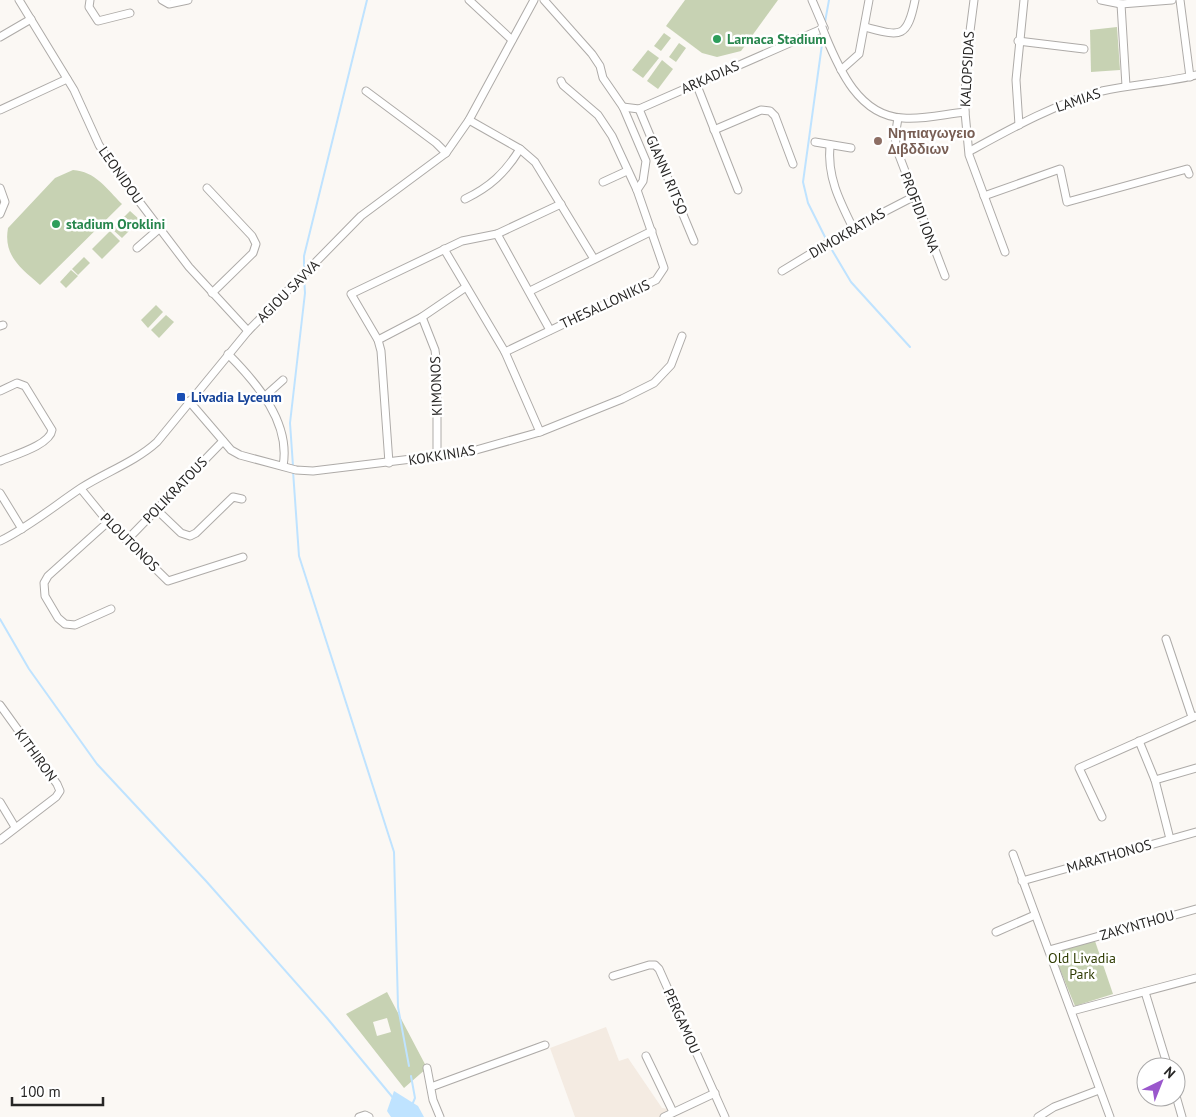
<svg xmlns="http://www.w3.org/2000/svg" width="1196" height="1117" font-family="'PT Sans',sans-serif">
<rect width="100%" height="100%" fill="#fbf8f4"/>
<!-- built -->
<path fill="#f4ebe2" d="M 606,1027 L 619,1061 L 628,1058 L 662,1108 L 669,1109 L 674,1117 L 575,1117 L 550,1048 Z"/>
<!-- green -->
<g fill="#c7d2b3" fill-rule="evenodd">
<path d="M 685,0 L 778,0 L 741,51 L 717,57 L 702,53 L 666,26 Z"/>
<path d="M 1117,27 L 1120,70 L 1091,72 L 1090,30 Z"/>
<path d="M 664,33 L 671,38 L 661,51 L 654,46 Z"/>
<path d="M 679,43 L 686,48 L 676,62 L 669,57 Z"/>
<path d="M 648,50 L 659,58 L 643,78 L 632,70 Z"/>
<path d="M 662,60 L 673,69 L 658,89 L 647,81 Z"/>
<path d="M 73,170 C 95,171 107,189 122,204 L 40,285 C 21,268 3,256 8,228 L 55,178 Z"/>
<path d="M 130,211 L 140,220 L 122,238 L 112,229 Z"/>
<path d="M 110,231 L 120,241 L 102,259 L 92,249 Z"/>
<path d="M 84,257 L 90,263 L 78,275 L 72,269 Z"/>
<path d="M 71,270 L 78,276 L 66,288 L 60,282 Z"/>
<path d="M 156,305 L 163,312 L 148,328 L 141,320 Z"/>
<path d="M 166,315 L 174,322 L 159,338 L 151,330 Z"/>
<path d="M 1095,941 L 1113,994 L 1075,1006 L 1052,950 Z"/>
<path d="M 387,992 L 427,1068 L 404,1088 L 346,1014 ZM 387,1018 L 391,1032 L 377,1036 L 373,1022 Z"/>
</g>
<!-- water -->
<path fill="#bfe3ff" d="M 394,1091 L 418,1106 L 424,1117 L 391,1117 L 387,1111 Z"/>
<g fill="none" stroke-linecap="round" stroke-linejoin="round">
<!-- stream -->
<g stroke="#bfe3ff" stroke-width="2">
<path d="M 825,22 L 829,0"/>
<path d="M 823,37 L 803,182 L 808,203 L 827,241"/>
<path d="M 829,245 L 851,282 L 910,347"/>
<path d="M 304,270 L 304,256 L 367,0"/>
<path d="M 293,466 L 290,423 L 305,293 L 304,277"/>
<path d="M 293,471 L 299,556 L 394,852 L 398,1007 L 409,1066"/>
<path d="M 0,619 L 29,669 L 97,764 L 206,881 L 327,1018 L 394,1099"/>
<path d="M 411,1076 L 415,1098 L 412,1105"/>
</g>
<defs>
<g id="minor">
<path d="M 19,0 L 74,90 L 99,145 L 116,171 L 189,267 L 248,331"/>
<path d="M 90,0 L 89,7 L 98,21 L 130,13"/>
<path d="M 162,0 L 169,4 L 188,0"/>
<path d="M 469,0 L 512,40"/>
<path d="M 544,0 L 592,54 L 600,66 L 603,78 L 623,107 L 646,161 L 643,181 L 637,190"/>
<path d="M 812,0 L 824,28 L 822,27"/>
<path d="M 974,0 L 966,62 L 965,112 L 969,155 L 1005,252"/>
<path d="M 1101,0 L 1121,4 L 1172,0"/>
<path d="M 1180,0 L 1190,77"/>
<path d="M 1121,4 L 1126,86"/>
<path d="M 865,27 C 900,36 907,40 915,0"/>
<path d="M 825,35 C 839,69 859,116 903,118 C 923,120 945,114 965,112"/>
<path d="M 0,37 L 31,19"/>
<path d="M 1018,41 L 1084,49"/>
<path d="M 841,70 L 859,54 L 869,0"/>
<path d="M 696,83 L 738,190"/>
<path d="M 366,91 L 436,143 L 446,153"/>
<path d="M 623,107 L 639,109 L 824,28"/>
<path d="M 639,109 L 694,241"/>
<path d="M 0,110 L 67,79"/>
<path d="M 898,118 L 895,137 L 897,150 L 945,276"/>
<path d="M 469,120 L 520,149 L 535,162 L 594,259"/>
<path d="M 1019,125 L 1016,80 L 1024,0"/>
<path d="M 714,130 L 761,110 L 770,111 L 775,116 L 793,164"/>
<path d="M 815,142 L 851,148"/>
<path d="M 830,145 C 827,176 839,200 853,228"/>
<path d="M 970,151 C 1012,128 1055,104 1102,91 C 1133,84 1165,83 1196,75"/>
<path d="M 603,182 L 627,171"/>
<path d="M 0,188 L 5,202 L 0,214"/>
<path d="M 207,188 L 252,236 L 256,244 L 253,253 L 212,293"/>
<path d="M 984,196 L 1060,169 L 1067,202 L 1187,169 L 1189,174"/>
<path d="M 465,199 C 490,187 505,173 520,149"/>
<path d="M 497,234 L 550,330"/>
<path d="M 137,248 L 160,228"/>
<path d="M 444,249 L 505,352 L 540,432"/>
<path d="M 782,271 L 853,228 L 913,197"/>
<path d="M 530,291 L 652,231"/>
<path d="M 422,317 L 435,350 L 437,367 L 437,456"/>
<path d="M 0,326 L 3,325"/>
<path d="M 378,340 L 422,317 L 466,287"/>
<path d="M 505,352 L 656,280 L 664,268 L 637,190 L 612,136 L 598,115 L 563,85 L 561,81"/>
<path d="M 228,354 C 257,383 291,423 283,466"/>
<path d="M 0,391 L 17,383 L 25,386 L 52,430 C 50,445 14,455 0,461"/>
<path d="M 264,397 L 283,380"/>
<path d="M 189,401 L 231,450 L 240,455 L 296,470 L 313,471 L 469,452 L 540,432 L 622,399 L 654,383 L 671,365 L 682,336"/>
<path d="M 389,463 L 381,351 L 378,340 L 351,294 L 462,241 L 497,234 L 561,204"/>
<path d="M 81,489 L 108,522 L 168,581 L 243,557"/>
<path d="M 0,493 L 22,529"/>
<path d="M 157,510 L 181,533 L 190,536 L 196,533 L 233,497 L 242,499"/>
<path d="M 108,522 L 48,576 L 44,583 L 45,596 L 58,618 L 65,624 L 75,625 L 111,609"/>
<path d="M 127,540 L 223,441"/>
<path d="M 0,541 C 29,527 54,506 81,488 C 106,472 135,462 157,442 L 248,331 L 361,216 L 446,153 L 469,120 L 534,0"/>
<path d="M 1166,639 L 1192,717"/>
<path d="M 0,705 L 57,784 L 60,791 L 56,797 L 0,840"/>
<path d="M 1139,741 L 1155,780 L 1170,839"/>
<path d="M 1155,780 L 1196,768"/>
<path d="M 0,802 L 15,827"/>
<path d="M 1102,817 L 1079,768 L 1196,716"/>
<path d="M 1013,854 L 1110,1117"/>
<path d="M 1022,881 L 1196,832"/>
<path d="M 996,932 L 1035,915"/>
<path d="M 1049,950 L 1196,909"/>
<path d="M 613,976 L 649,965 L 655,965 L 659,969 L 725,1117"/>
<path d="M 1145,992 L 1168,1067"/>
<path d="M 1072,1011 L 1196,978"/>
<path d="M 646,1056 L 673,1112"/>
<path d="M 427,1068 L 433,1100 L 440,1117"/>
<path d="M 431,1087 L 545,1045"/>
<path d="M 1176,1096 L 1182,1117"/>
<path d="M 359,1117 L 365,1115 L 369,1117"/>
<path d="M 664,1117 L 715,1093"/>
<path d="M 1038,1117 L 1054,1107 L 1099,1090"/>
</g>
</defs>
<!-- minor casing -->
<use href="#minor" stroke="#aeaba8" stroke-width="9"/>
<!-- minor -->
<use href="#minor" stroke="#fff" stroke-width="7"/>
<defs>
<path id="minor-bridge" d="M 822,27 L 825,35"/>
</defs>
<!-- minor-bridge casing -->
<use href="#minor-bridge" stroke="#aeaba8" stroke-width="9" stroke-linecap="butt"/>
<!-- minor-bridge -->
<use href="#minor-bridge" stroke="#fff" stroke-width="7"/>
</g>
<!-- markers -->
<g fill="#2e9e5b" stroke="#fff" stroke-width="2">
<circle cx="717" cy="39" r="5"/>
<circle cx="56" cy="224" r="5"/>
</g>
<circle fill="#8d6e63" stroke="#fff" stroke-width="2" cx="878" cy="141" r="5"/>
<rect fill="#1a4fb4" stroke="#fff" stroke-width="2" x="176" y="392" width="10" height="10" rx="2.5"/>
<g text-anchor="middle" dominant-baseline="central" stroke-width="5" stroke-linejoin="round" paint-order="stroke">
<!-- leisure labels -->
<g font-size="14" font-weight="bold" fill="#27864d" stroke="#fff" text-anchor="start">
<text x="727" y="39">Larnaca Stadium</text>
<text x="66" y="224">stadium Oroklini</text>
</g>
<!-- street labels -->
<g font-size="14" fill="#272625" stroke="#fff">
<text transform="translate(967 69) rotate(-87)">KALOPSIDAS</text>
<text transform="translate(710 77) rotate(-24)">ARKADIAS</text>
<text transform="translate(1078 100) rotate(-19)">LAMIAS</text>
<text transform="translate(121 175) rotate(55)">LEONIDOU</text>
<text transform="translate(667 175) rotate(67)">GIANNI RITSO</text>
<text transform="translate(920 212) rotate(69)">PROFIDI IONA</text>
<text transform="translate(847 233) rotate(-30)">DIMOKRATIAS</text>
<text transform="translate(288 291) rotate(-45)">AGIOU SAVVA</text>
<text transform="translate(605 304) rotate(-25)">THESALLONIKIS</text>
<text transform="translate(436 386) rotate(-92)">KIMONOS</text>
<text transform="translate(442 455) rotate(-9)">KOKKINIAS</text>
<text transform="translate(175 490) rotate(-46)">POLIKRATOUS</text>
<text transform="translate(130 542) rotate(45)">PLOUTONOS</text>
<text transform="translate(36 755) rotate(54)">KITHIRON</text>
<text transform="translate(1109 856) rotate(-16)">MARATHONOS</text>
<text transform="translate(1137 925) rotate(-16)">ZAKYNTHOU</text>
<text transform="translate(682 1021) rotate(66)">PERGAMOU</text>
</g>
<!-- education labels -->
<g font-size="14" font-weight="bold" fill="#785e54" stroke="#fff" text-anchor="start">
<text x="888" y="133">Νηπιαγωγειο<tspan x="888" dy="16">Διβδδιων</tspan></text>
</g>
<!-- transit labels -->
<g font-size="14" font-weight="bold" fill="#164399" stroke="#fff" text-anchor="start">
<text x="191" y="397">Livadia Lyceum</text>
</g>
<!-- park labels -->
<g font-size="14" fill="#2e3b02" stroke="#fff">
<text x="1082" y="958">Old Livadia<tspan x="1082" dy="16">Park</tspan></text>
</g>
</g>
<!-- north arrow -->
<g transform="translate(1161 1082) rotate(43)"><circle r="24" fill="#ffffff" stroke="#a9a8a8"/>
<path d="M0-4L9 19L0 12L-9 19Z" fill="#9a57cc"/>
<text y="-8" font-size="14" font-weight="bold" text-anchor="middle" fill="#272625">N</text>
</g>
<!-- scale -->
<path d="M12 1097v8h91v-8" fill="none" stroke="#272625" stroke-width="2.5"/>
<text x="20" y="1097" font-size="15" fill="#272625" stroke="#ffffff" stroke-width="4" paint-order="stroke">100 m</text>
</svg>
